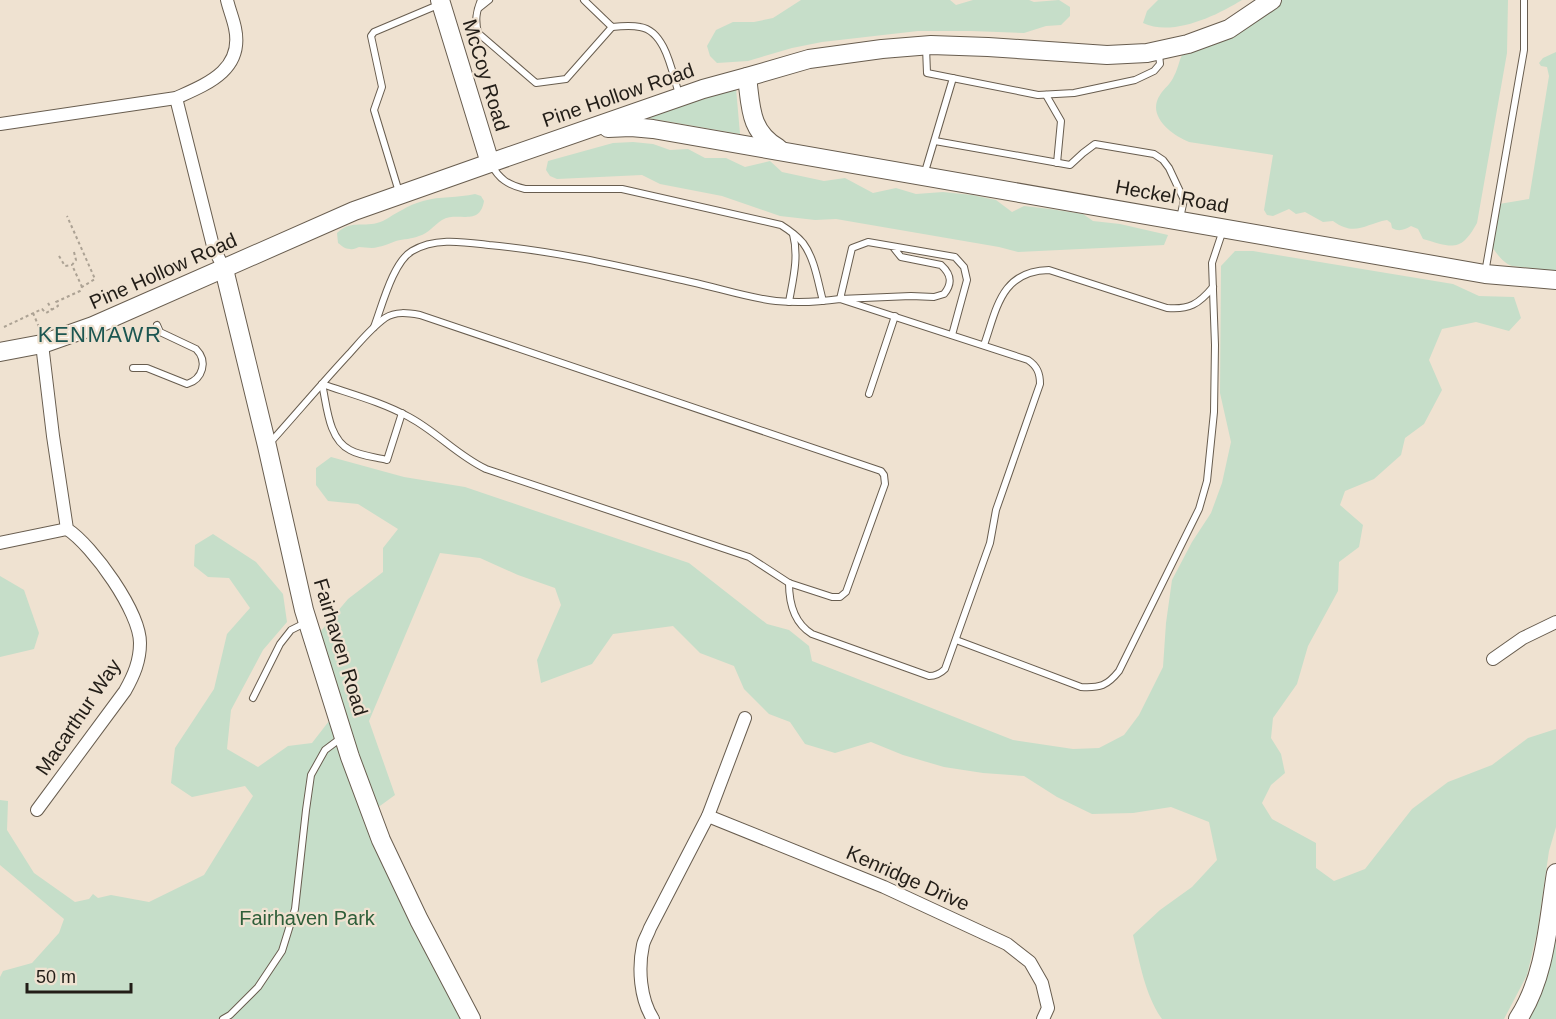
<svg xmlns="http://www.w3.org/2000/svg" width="1556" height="1019" font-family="Helvetica,sans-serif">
<rect width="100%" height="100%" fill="#efe2d1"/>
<!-- green -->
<g fill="#c6dec9">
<path d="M 801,0 L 950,0 L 956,5 L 973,0 L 1029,0 L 1034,2 L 1059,0 L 1070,7 L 1070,16 L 1061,25 L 1046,26 L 1024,33 L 971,31 L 918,31 L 822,42 L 792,48 L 748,61 L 717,63 L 710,56 L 707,46 L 716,30 L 733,22 L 754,22 L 773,18 Z"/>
<path d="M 1158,0 L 1242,0 C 1216,16 1172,37 1143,23 L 1147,11 Z"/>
<path d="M 1275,0 L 1508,0 L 1507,53 L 1477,223 C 1461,252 1453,248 1423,239 L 1418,229 L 1411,226 C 1404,230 1399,232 1392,228 L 1391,223 L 1387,220 C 1365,224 1355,237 1333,221 L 1323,222 L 1305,212 L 1296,214 L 1289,209 L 1273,216 L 1267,215 L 1264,210 L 1273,155 L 1189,142 C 1172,135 1146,116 1160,95 C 1164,88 1171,84 1174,76 C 1179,67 1179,58 1185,50 Z"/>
<path d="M 1556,52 L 1556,271 L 1512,266 C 1502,262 1498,255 1492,247 L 1499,204 L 1529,199 L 1549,76 L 1547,67 L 1541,66 L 1539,63 L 1543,58 Z"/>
<path d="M 736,88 L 740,134 L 648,118 Z"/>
<path d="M 633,142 L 653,144 L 670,150 L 688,149 L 705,158 L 726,158 L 745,167 L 770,161 L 782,172 L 824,181 L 845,178 L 873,193 L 896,188 L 916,194 L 943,192 L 972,195 L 996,200 L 1012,212 L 1024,206 L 1050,209 L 1083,214 L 1093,221 L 1120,224 L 1168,235 L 1164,245 L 1018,252 L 999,247 L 836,219 L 815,220 L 780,216 L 722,196 L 660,184 L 642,175 L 557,179 L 550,176 L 546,170 L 548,161 L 613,143 Z"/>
<path d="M 475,194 L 481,196 L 484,201 C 480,227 457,211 442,220 C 434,225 429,233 419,236 C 412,239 404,239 396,241 C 390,243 384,246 378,247 C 372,249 365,247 359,247 C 356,248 353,250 350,249 C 345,249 342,246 338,243 L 337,233 C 351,220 361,227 377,223 C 386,221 393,214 402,210 C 408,206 416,203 423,201 C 440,196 458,198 475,194 Z"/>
<path d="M 1235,251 L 1253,251 L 1453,284 L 1479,296 L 1514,297 L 1521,318 L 1509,331 L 1476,322 L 1442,329 L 1429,360 L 1442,390 L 1424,424 L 1405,438 L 1401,455 L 1374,479 L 1345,491 L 1340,505 L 1363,525 L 1359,547 L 1339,562 L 1338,591 L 1308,646 L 1297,684 L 1273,718 L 1271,738 L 1281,754 L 1285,773 L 1271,785 L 1262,803 L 1272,819 L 1316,843 L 1316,868 L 1334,881 L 1365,869 L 1412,809 L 1448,782 L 1492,765 L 1528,738 L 1556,729 L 1556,827 L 1549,851 L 1537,933 L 1527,975 L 1504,1019 L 1162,1019 C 1145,995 1140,963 1133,935 L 1160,910 L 1192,887 L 1217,860 L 1209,822 L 1171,807 L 1133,813 L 1092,814 L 1057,797 L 1024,776 L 983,773 L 944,767 L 903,755 L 871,742 L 835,753 L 805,744 L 790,722 L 769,714 L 744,689 L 734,666 L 700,653 L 673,626 L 613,634 L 592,664 L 541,683 L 537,660 L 561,605 L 555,588 L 518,575 L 480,558 L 440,553 L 369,721 L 395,795 L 373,811 L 315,638 L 348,599 L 383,572 L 383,548 L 398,529 L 358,504 L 328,501 L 316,485 L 316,468 L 331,457 L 404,477 L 465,487 L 689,563 L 767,624 L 789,630 L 809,646 L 812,661 L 1013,740 L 1073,749 L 1099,748 L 1124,735 L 1139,715 L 1163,667 L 1166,623 L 1172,580 L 1192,542 L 1211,513 L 1222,483 L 1231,442 L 1220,393 L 1221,266 Z"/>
<path d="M 213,534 L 256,562 L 283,594 L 287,622 L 263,650 L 231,710 L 227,749 L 258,767 L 288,746 L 312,743 L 336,712 L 350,757 L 471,1019 L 0,1019 L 0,977 L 3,971 L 32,963 L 59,933 L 64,919 L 0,865 L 0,800 L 8,801 L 7,830 L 34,873 L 75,902 L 89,899 L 93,894 L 98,898 L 111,895 L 149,902 L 204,875 L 253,796 L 245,786 L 192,797 L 171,783 L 175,748 L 214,689 L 227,634 L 250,608 L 229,578 L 208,577 L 194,566 L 195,545 Z"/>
<path d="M 0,576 L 24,590 L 39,633 L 34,649 L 0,657 Z"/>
<path d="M 1556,917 L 1556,1019 L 1526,1019 Z"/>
</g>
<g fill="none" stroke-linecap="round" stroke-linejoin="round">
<defs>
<g id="lane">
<path d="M 481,0 C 476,12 475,20 478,33 L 536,83 L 566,79 L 612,27"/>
<path d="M 584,0 L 612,27 C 621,26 631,25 640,27 C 666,31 672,73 679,94"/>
<path d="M 479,8 L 489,0"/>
<path d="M 926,47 L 927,73 L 1038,95 L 1074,93 L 1135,80 L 1154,71 L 1160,64 L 1159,54"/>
<path d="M 1046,95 L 1061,121 L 1057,163"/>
<path d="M 935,141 L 1070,165 L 1083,153 L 1095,144 L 1154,154 L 1163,160 L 1169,168 L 1184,200 L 1180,218"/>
<path d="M 491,164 C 499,179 508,185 525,189 L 622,189 L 781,225 C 789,230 797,236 803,243 C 815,259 818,283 823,301"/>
<path d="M 924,175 L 953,78"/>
<path d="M 399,192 L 374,110 L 382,87 L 371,36 L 374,32 L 438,5"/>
<path d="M 893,247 L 901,257 L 941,265 C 951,274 953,283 944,294 L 934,297 L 911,296 L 840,299 L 852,248 L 868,242 L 955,257 L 964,267 L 967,280 L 952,335"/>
<path d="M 1485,273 L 1524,50 L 1524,0"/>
<path d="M 789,302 C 793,279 799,257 793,234"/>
<path d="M 374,327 C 382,306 393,262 412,251 C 435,237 464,242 489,245 C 557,251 624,267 691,282 C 719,288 748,298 776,301 C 797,303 819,302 840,299 L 1028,360 C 1037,366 1040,373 1040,384 L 996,510 L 990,543 L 945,669 C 940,674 936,676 929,676 L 812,634 C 794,623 789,603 789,583"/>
<path d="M 984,345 C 997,308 1001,271 1049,270 L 1167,308 C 1189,310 1199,304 1213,287"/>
<path d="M 133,368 L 147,368 L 187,384 C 203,379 208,361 196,349 L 160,332 L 157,325"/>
<path d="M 322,384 C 327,405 328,439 350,450 C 361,456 375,457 387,460 L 402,413"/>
<path d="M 869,394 L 895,316"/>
<path d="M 269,444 C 296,414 322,383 349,354 C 360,342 371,328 385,318 C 396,311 408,313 420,315 L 881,471 L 884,475 L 885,484 L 846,592 L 840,597 L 832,597 L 789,583 L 749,557 L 486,469 C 458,456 437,432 409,417 C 382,402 351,394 322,384"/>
<path d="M 956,640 L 1081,687 C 1100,688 1107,686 1119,671 L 1199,509 L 1207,481 L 1214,412 L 1215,345 L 1212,263 L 1223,230"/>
<path d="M 253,698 L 280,644 L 291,630 L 307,622"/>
<path d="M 223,1019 L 230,1015 L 258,987 L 282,951 L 295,909 L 306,810 L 311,775 L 325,750 L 341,738"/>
</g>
<g id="street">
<path d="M 176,98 L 213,246 L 224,269"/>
<path d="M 0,124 L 176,98 C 207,84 244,70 235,28 C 233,18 229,9 227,0"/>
<path d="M 0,543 L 67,529"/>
<path d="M 1493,659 L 1523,638 L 1556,622"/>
<path d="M 37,810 L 125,691 C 134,675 140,661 140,643 C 140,612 93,546 67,529 L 53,436 L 42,344"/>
<path d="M 708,816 L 884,887 L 1007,944 L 1030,962 L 1042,983 L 1048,1008 L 1043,1019"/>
<path d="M 653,1019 C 640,999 638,968 643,945 C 644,940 648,934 650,928 L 708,816 L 745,718"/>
</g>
<g id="secondary">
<path d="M 440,0 L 490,163"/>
<path d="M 747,77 C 751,106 749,131 778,148"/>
<path d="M 608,128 L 631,127 L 653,129 L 1485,274 L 1556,280"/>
<path d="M 224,269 L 267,446 L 304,610 L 350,757 L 381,840 L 419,920 L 471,1019"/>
<path d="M 0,352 L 42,344 L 93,326 L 354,211 L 490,163 L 703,89 L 747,77 L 809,59 L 882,49 L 931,45 L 988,47 L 1107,55 L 1147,53 L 1188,44 L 1229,29 L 1272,0"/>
<path d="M 1518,1019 C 1546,976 1548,922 1556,873"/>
</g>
</defs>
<!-- lane casing -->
<use href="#lane" stroke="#685d4f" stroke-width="8"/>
<!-- street casing -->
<use href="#street" stroke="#685d4f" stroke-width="14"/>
<!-- secondary casing -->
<use href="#secondary" stroke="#685d4f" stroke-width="20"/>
<!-- path -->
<g stroke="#aca294" stroke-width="2" stroke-dasharray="3 3" stroke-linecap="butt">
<path d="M 74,252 L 76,260 L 72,265 L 82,287"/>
<path d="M 59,256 L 65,266 L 72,265"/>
<path d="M 48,303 L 52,310"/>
<path d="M 33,313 L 39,327"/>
<path d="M 4,327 L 42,309 L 46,313 L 58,306 L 56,302 L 80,291 L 82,287 L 95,279 L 67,216"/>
</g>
<!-- lane -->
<use href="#lane" stroke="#fff" stroke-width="6"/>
<!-- street -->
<use href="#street" stroke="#fff" stroke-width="12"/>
<!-- secondary -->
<use href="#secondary" stroke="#fff" stroke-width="18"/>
</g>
<g text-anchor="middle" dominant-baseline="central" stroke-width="4.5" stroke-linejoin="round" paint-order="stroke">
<!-- street labels -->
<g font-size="20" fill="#221d17" stroke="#efe2d1">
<text transform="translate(486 75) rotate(73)">McCoy Road</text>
<text transform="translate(618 95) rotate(-19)">Pine Hollow Road</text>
<text transform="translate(1172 196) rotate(10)">Heckel Road</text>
<text transform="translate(163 271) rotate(-24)">Pine Hollow Road</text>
<text transform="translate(341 647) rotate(73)">Fairhaven Road</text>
<text transform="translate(78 717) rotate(-56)">Macarthur Way</text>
<text transform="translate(908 878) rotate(24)">Kenridge Drive</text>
</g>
<!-- park labels -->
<g font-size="20" fill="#2e5e39" stroke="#efe2d1">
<text x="307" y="918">Fairhaven Park</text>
</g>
<!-- quarter labels -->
<g font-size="22" letter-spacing="1.5" fill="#1c5651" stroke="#efe2d1">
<text x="100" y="334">KENMAWR</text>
</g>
</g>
<!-- scale -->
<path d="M27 983v9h104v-9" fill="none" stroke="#221d17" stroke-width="3"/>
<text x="36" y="983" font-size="18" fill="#221d17" stroke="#efe2d1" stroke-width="4.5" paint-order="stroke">50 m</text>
</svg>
